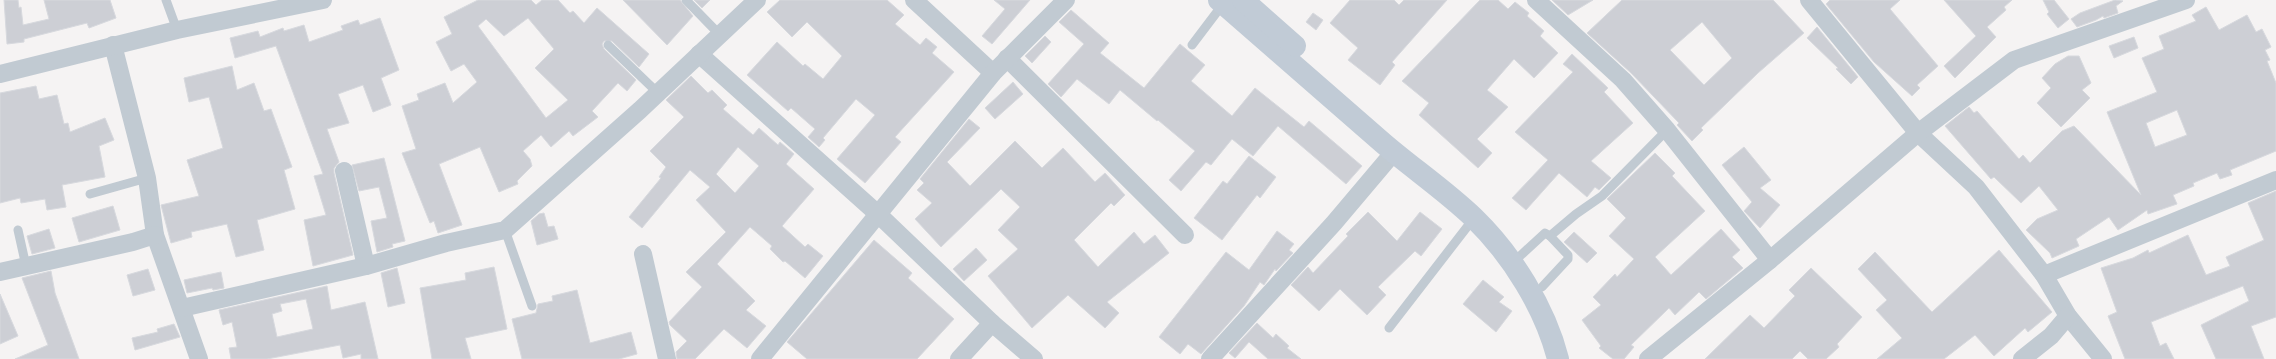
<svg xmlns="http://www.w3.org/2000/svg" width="2276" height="359" font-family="Rubik,sans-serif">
<rect width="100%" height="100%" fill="#f5f3f3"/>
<!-- building -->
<g fill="#cdcfd5" stroke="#d7d9de" fill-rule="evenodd">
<path d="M 4,0 L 18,0 L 19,8 L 21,7 L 23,25 L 49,19 L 44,0 L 110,0 L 116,18 L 89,28 L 87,23 L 24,39 L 24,42 L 7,44 Z"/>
<path d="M 478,0 L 531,0 L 536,5 L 542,0 L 558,0 L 570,13 L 573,11 L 584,23 L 597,8 L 649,54 L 639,67 L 612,41 L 604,41 L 602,44 L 604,49 L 636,80 L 627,91 L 618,83 L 592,111 L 598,117 L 573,136 L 569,131 L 551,147 L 541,135 L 523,151 L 530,159 L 532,166 L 517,181 L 518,184 L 499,192 L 480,147 L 439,164 L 462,225 L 438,233 L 434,221 L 430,223 L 402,153 L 416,149 L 402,106 L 419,100 L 417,94 L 445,83 L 453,103 L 477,82 L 464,64 L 451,71 L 436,42 L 452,34 L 444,17 ZM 528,18 L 554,49 L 535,68 L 568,100 L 546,118 L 478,26 L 486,19 L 504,36 Z"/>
<path d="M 623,0 L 680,0 L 693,16 L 667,45 Z"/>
<path d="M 694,0 L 710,0 L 702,8 Z"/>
<path d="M 780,0 L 887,0 L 904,15 L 895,24 L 920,45 L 926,38 L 937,47 L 932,53 L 954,72 L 895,137 L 901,142 L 865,183 L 837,159 L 875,115 L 856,99 L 823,138 L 825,140 L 819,147 L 808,137 L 815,129 L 791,108 L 788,111 L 747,75 L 777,42 L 803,66 L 805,64 L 823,79 L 842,56 L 807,22 L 792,37 L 767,12 Z"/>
<path d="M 994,0 L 1030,0 L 992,44 L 982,36 L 1005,9 Z"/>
<path d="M 1350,0 L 1394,0 L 1399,5 L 1404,0 L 1447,0 L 1392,62 L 1395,65 L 1380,85 L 1348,60 L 1358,48 L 1330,23 Z"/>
<path d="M 1480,0 L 1498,0 L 1508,9 L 1515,2 L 1529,13 L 1527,16 L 1544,31 L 1540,36 L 1558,53 L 1534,78 L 1514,59 L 1487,90 L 1508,107 L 1477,139 L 1492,153 L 1478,168 L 1419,115 L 1429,103 L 1402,81 Z"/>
<path d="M 1552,0 L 1593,0 L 1568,15 Z"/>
<path d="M 1622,0 L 1773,0 L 1804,33 L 1758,73 L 1701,128 L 1703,130 L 1692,141 L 1677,125 L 1679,123 L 1631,73 L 1587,33 ZM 1702,22 L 1732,58 L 1704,85 L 1670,50 Z"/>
<path d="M 1830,0 L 1900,0 L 1890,9 L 1938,66 L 1917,85 L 1920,88 L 1912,96 L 1874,62 L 1826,4 Z"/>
<path d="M 1944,0 L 2012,0 L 2004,7 L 2006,10 L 1987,27 L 1996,37 L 1955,78 L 1944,66 L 1976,36 Z"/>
<path d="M 2043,0 L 2054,0 L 2069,19 L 2058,28 L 2047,14 L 2049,12 Z"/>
<path d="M 2115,0 L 2123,1 L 2116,6 L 2118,13 L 2104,18 L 2103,16 L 2096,20 L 2077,27 L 2071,19 L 2080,13 Z"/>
<path d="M 2206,7 L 2219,30 L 2247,15 L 2256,32 L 2262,29 L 2271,47 L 2265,50 L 2270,60 L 2267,61 L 2276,83 L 2276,151 L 2230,170 L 2232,175 L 2220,179 L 2217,173 L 2193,183 L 2194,186 L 2173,195 L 2177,204 L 2148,214 L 2147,210 L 2118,230 L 2109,217 L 2076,239 L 2079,246 L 2052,258 L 2050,253 L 2026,230 L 2037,219 L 2058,210 L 2039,186 L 2021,203 L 1994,177 L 1991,179 L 1945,126 L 1969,107 L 1974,113 L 1977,111 L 2019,159 L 2023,155 L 2030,163 L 2062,131 L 2074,126 L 2141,195 L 2107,112 L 2157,92 L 2142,58 L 2164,49 L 2159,36 L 2196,21 L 2192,15 ZM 2177,110 L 2187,135 L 2155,147 L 2146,123 Z"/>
<path d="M 1071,10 L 1109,43 L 1100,53 L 1144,88 L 1180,44 L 1205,65 L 1191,81 L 1232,116 L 1255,88 L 1304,127 L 1309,121 L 1362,166 L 1346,184 L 1278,126 L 1253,156 L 1232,139 L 1211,165 L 1206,162 L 1181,191 L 1169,180 L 1195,151 L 1158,120 L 1157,121 L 1120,90 L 1109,104 L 1077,79 L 1061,97 L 1048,84 L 1084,44 L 1059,22 Z"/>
<path d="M 1313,13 L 1323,20 L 1316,30 L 1306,22 Z"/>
<path d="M 380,18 L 399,70 L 381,78 L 391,105 L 373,112 L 363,85 L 338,94 L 349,123 L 327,129 L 339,162 L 334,168 L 334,173 L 353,255 L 313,266 L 304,220 L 326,215 L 314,176 L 323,174 L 276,46 L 235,58 L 230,38 L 258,31 L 260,37 L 283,28 L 284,31 L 304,25 L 309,42 L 343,30 L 341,26 L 358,20 L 360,25 Z"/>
<path d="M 1817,27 L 1858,77 L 1851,84 L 1836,69 L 1838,68 L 1807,38 Z"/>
<path d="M 1045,36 L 1051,42 L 1032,63 L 1025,56 Z"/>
<path d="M 2134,37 L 2138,48 L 2114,58 L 2109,46 Z"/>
<path d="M 1572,54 L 1608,88 L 1604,92 L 1633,123 L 1591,161 L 1611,178 L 1599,190 L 1595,187 L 1587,197 L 1559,173 L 1526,210 L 1512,198 L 1548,160 L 1515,132 L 1573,72 L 1563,64 Z"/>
<path d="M 2068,56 L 2079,56 L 2091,83 L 2082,90 L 2090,98 L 2061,127 L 2037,103 L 2051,88 L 2042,78 L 2055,64 Z"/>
<path d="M 232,66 L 237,90 L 254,83 L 264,111 L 271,109 L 292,167 L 284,170 L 295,209 L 257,220 L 264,250 L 236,257 L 227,224 L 191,232 L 192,237 L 171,243 L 161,205 L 199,196 L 187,160 L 223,148 L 209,97 L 189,102 L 184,78 Z"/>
<path d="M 691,76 L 708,93 L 712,90 L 727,105 L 723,109 L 753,135 L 759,128 L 778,145 L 780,142 L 794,154 L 786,164 L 814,189 L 782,226 L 805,247 L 808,244 L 823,256 L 805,278 L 785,261 L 783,262 L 770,249 L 772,246 L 750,227 L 717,264 L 755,301 L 746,310 L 766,326 L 747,348 L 724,329 L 695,359 L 677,359 L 676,352 L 687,341 L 670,325 L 669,322 L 702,287 L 686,272 L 726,232 L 696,200 L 710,187 L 690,170 L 642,228 L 629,217 L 661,178 L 659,177 L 666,167 L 650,151 L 684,117 L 666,100 ZM 738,147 L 759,166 L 735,193 L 716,174 Z"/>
<path d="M 1013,82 L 1023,94 L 995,119 L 985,108 Z"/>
<path d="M 36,86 L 39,99 L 57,95 L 64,124 L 68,123 L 70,132 L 105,118 L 114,140 L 99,146 L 105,177 L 62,185 L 66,207 L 47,210 L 45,199 L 21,203 L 20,198 L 0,203 L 0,93 Z"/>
<path d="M 969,119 L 980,128 L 947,162 L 970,186 L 1015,141 L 1042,168 L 1063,148 L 1095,182 L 1105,173 L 1125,195 L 1114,206 L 1111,203 L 1074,240 L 1098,267 L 1134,232 L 1144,244 L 1155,235 L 1169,253 L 1107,302 L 1119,313 L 1105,328 L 1068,295 L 1032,328 L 988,276 L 1018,249 L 998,230 L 1020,207 L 1001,189 L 941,247 L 915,219 L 932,203 L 917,190 L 924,183 L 920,179 Z"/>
<path d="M 1744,147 L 1771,180 L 1760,188 L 1780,205 L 1760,228 L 1744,211 L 1752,202 L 1722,165 Z"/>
<path d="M 1655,153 L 1675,173 L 1672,176 L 1705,211 L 1655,257 L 1671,275 L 1721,229 L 1740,250 L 1732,257 L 1743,268 L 1706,299 L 1699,292 L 1675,315 L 1669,308 L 1631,345 L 1634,347 L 1624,359 L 1613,359 L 1599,348 L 1601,346 L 1582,320 L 1601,305 L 1593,297 L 1615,274 L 1617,277 L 1634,259 L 1609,236 L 1626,218 L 1607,199 Z"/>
<path d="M 1249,156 L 1276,177 L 1260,198 L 1257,195 L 1222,240 L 1194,218 L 1223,181 L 1227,184 Z"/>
<path d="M 384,158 L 405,241 L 392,244 L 393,247 L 377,252 L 371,221 L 387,218 L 379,187 L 359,191 L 352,165 Z"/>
<path d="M 2276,191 L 2276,317 L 2251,326 L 2264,359 L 2216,359 L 2201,325 L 2249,301 L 2243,286 L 2151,322 L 2160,346 L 2166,343 L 2174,359 L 2125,359 L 2108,316 L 2117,312 L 2101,268 L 2133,258 L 2148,250 L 2149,253 L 2188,235 L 2206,275 L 2230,266 L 2226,257 L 2264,240 L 2248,203 Z"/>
<path d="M 113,206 L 120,230 L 79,242 L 72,218 Z"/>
<path d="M 1368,212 L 1397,241 L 1420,212 L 1442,229 L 1421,256 L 1415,251 L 1378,287 L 1386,295 L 1367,315 L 1340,289 L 1319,311 L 1291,285 L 1308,267 L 1313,273 L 1348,236 L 1346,234 Z"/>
<path d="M 544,213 L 548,227 L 554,226 L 558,239 L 537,245 L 531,221 L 539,214 Z"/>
<path d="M 49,229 L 55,248 L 32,254 L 27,236 Z"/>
<path d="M 1277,231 L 1294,244 L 1289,250 L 1293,253 L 1276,271 L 1275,269 L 1264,285 L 1260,282 L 1244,306 L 1201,354 L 1188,344 L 1180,354 L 1159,337 L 1226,252 L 1249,270 Z"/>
<path d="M 1574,232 L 1597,253 L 1587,263 L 1564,242 Z"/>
<path d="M 874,240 L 912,273 L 908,278 L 954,319 L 917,359 L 807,359 L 787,342 Z"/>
<path d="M 976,248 L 987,260 L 964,281 L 953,269 Z"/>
<path d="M 1999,250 L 2052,312 L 2028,332 L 2025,328 L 1994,356 L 1975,335 L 1944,359 L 1877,359 L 1902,338 L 1876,310 L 1887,300 L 1858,269 L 1875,252 L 1932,312 Z"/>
<path d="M 494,267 L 507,329 L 465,338 L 471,359 L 432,359 L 420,288 L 466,280 L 465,273 Z"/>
<path d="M 397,268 L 405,303 L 388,307 L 381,273 Z"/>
<path d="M 1811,268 L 1862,317 L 1837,344 L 1839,347 L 1826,359 L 1808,359 L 1800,351 L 1792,359 L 1705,359 L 1750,315 L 1764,328 L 1795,296 L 1789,290 Z"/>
<path d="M 148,269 L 155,290 L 133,296 L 127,275 Z"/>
<path d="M 51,271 L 55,293 L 79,359 L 15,359 L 48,345 L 22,278 Z"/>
<path d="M 221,272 L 224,288 L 213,290 L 212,288 L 187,293 L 184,280 Z"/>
<path d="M 1483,280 L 1504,297 L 1499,302 L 1512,311 L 1496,332 L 1463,304 Z"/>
<path d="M 327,286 L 331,310 L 365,302 L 378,359 L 361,359 L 361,354 L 343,358 L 340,345 L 267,359 L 231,359 L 229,348 L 237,347 L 232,322 L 223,325 L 219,310 ZM 306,299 L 313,329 L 277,337 L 272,314 L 282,311 L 280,304 Z"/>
<path d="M 577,290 L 590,343 L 631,332 L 637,354 L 619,359 L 522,359 L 512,319 L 536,313 L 538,304 L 553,301 L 552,296 Z"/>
<path d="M 0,294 L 18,336 L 0,344 Z"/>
<path d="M 1257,323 L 1273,338 L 1276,334 L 1289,346 L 1287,348 L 1301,359 L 1268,359 L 1249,342 L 1235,358 L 1229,353 Z"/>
<path d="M 174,324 L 180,337 L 135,350 L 132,338 L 158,332 L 157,329 Z"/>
</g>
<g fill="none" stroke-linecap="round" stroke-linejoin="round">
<!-- lane -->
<g stroke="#c1cad2" stroke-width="9">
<path d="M 166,0 L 177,30"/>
<path d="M 686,0 L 720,35"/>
<path d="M 608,45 L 658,93"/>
<path d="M 1192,45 L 1223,4"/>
<path d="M 90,194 L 147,178"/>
<path d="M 18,230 L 26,266"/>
<path d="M 505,230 L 532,306"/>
<path d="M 1550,236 L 1576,214 L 1602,196 L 1667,130"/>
<path d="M 1520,256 L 1545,233 L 1550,236 L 1568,255 L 1568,259 L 1542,287"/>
<path d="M 1389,328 L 1474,218"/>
</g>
<!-- street -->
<g stroke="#c1cad2" stroke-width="18">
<path d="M 914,0 L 993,73"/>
<path d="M 1536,0 L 1623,80 L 1667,130 L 1770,260"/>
<path d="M 1809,0 L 1918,133 L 1976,187 L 2044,275 L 2068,316 L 2103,359"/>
<path d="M 113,45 L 147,178 L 155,235 L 199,359"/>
<path d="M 699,54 L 879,215 L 992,323 L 1034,359"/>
<path d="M 1007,58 L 1185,235"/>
<path d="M 0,74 L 177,30 L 323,0"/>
<path d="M 344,171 L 366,266"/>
<path d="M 643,254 L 667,359"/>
<path d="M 0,272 L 133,242 L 155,235"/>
<path d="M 2044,275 L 2276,180"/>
<path d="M 182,308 L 366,266 L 446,243 L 505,230 L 640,110 L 757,0"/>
<path d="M 760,359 L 993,73 L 1066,0"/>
<path d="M 959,359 L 992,323"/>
<path d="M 1210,359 L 1334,223 L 1394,152"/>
<path d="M 1648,359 L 1770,260 L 1918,133 L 2014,60 L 2186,0"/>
<path d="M 2022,359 L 2051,336 L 2068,316"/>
</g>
<!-- secondary -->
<g stroke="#c1cbd6" stroke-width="22">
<path d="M 1219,0 C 1274,48 1328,95 1383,143 C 1412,168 1446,191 1474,218 C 1512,255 1545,308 1558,359"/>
<path d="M 1243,0 L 1295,46"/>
</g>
</g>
</svg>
